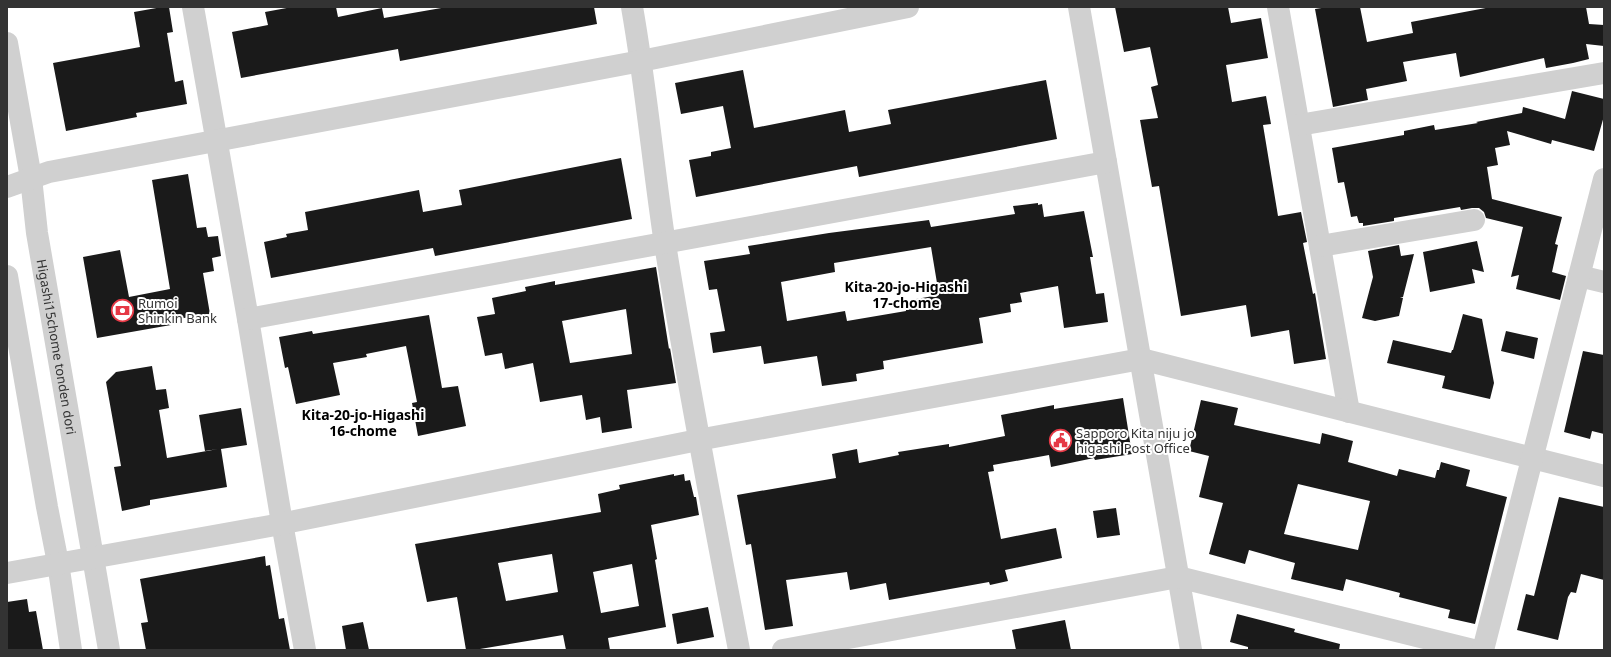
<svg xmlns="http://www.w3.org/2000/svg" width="1611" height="657" font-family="'Noto Sans',sans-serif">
<rect width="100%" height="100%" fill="#fff"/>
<!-- building -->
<g fill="#1a1a1a" fill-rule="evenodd">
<path d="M 162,7 L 169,7 L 173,32 L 167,33 L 175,82 L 183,80 L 187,104 L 136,113 L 137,117 L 66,131 L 53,63 L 140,47 L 134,12 Z"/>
<path d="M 292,7 L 336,7 L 338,17 L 382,8 L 384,18 L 447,7 L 594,7 L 597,24 L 400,61 L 398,49 L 241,78 L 232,32 L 268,25 L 265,12 Z"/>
<path d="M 1115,7 L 1228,7 L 1231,23 L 1261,18 L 1268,58 L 1226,65 L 1232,102 L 1266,96 L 1271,124 L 1263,125 L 1278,216 L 1301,212 L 1307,242 L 1303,243 L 1313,294 L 1315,293 L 1326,359 L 1294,364 L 1289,330 L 1251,337 L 1246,305 L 1181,316 L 1159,186 L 1152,187 L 1140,120 L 1158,118 L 1151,87 L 1158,85 L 1150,47 L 1124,52 Z"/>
<path d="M 1328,7 L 1360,7 L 1367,42 L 1413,33 L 1411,22 L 1491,7 L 1586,7 L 1589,24 L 1604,25 L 1604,46 L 1586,44 L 1589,59 L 1573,63 L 1546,68 L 1544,58 L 1460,77 L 1456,53 L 1403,62 L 1407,81 L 1366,89 L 1368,100 L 1333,107 L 1315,9 Z"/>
<path d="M 743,70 L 754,128 L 845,110 L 849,132 L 891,124 L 888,110 L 1046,80 L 1057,139 L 859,177 L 857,166 L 696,197 L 689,160 L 711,156 L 711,152 L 731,148 L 723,106 L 681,114 L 675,83 Z"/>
<path d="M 1572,91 L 1604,99 L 1604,116 L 1594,151 L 1552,140 L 1551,144 L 1507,131 L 1510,145 L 1495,148 L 1498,165 L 1487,167 L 1492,199 L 1562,217 L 1555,244 L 1558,245 L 1552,272 L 1566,276 L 1560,300 L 1516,289 L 1519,275 L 1511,277 L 1523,227 L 1486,218 L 1484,212 L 1479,208 L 1472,208 L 1461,210 L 1460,207 L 1394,218 L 1394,221 L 1363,226 L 1363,223 L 1359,223 L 1357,216 L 1351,217 L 1344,182 L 1338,183 L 1332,148 L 1404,135 L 1404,131 L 1434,125 L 1435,130 L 1478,123 L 1476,122 L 1522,113 L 1523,107 L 1565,119 Z"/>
<path d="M 621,158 L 632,219 L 435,256 L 433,248 L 271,278 L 264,242 L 287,237 L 286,234 L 308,230 L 305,212 L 419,190 L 423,212 L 462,205 L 459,190 Z"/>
<path d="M 188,174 L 197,228 L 206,227 L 208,237 L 218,236 L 221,256 L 212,258 L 214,271 L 203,273 L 210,314 L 171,320 L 171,325 L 97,338 L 83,257 L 120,250 L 129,297 L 170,289 L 152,180 Z"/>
<path d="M 1038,203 L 1038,205 L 1042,204 L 1044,217 L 1084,211 L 1093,257 L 1090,257 L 1096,294 L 1104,293 L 1108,322 L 1064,328 L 1058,286 L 1020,293 L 1022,302 L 1010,304 L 1011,312 L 979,318 L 983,343 L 883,361 L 884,369 L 856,374 L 857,381 L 822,386 L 817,356 L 764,364 L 761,346 L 713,353 L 710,333 L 725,331 L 717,289 L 709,290 L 704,261 L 750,254 L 748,246 L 829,233 L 929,220 L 931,227 L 1015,214 L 1013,206 ZM 931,247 L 939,295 L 905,301 L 906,311 L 847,321 L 845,311 L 787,321 L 781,282 L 835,272 L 834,263 Z"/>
<path d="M 1477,241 L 1484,272 L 1472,269 L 1475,283 L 1430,292 L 1423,252 Z"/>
<path d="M 1399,245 L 1401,256 L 1414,254 L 1403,297 L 1400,297 L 1403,298 L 1399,316 L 1375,321 L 1362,318 L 1373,277 L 1368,251 Z"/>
<path d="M 656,267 L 669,349 L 670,348 L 676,383 L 627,390 L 632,428 L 602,433 L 600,417 L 586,420 L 582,395 L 540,402 L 533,363 L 505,369 L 502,353 L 485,356 L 477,317 L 495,314 L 492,298 L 526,291 L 525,287 L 555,281 L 555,285 ZM 626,309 L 632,354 L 570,363 L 562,321 Z"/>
<path d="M 1463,314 L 1482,319 L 1494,383 L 1490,399 L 1442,388 L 1445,376 L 1387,363 L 1393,340 L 1451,353 L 1452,350 L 1453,350 Z"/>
<path d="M 429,315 L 442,388 L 458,386 L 466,426 L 418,436 L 412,403 L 417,402 L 406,346 L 366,354 L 367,357 L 333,363 L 340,395 L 296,404 L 288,367 L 285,368 L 279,337 L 312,331 L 313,334 Z"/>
<path d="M 1506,331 L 1538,338 L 1534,359 L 1501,351 Z"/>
<path d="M 1583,351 L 1604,355 L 1604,434 L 1592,431 L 1590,439 L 1564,432 Z"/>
<path d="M 152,366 L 156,390 L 166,389 L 169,408 L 159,410 L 167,458 L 218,449 L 205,451 L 199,415 L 241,408 L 247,445 L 221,449 L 227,487 L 150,500 L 150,505 L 122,511 L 114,467 L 121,466 L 106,382 L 116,372 Z"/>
<path d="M 1123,398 L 1132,454 L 1095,460 L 1094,458 L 1051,467 L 1049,455 L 993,465 L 994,471 L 988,472 L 1001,539 L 1056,528 L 1062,558 L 1005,570 L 1008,581 L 990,585 L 989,582 L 889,600 L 886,583 L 850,590 L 847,572 L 786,580 L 793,626 L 765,630 L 751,544 L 746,545 L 737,495 L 836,478 L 832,454 L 857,449 L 859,463 L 899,455 L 898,452 L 949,444 L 949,447 L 1005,436 L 1001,415 L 1054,405 L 1054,409 Z"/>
<path d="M 1201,400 L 1238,408 L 1234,425 L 1320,444 L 1322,433 L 1353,441 L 1348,462 L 1397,476 L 1399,469 L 1435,478 L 1437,470 L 1439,470 L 1441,462 L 1470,470 L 1466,486 L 1507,497 L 1475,624 L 1448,618 L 1450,610 L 1399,597 L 1400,593 L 1346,579 L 1343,591 L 1291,579 L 1295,563 L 1249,550 L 1245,564 L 1209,554 L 1223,503 L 1199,497 L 1209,456 L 1189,451 ZM 1298,484 L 1370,501 L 1358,550 L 1284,534 Z"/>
<path d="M 674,474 L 674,476 L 684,474 L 685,481 L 690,480 L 694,497 L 696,497 L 699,515 L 651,525 L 657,559 L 655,560 L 666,627 L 608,638 L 610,650 L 566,650 L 563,635 L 474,650 L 466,650 L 457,597 L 427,602 L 415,544 L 601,512 L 598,494 L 620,489 L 619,485 ZM 552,554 L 558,592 L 506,601 L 498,563 ZM 632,564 L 639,606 L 601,613 L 593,572 Z"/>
<path d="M 1559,497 L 1604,507 L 1604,580 L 1581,574 L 1576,593 L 1571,592 L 1568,597 L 1558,640 L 1517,630 L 1526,594 L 1534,596 Z"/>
<path d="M 1116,508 L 1120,535 L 1097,538 L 1093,511 Z"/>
<path d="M 265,556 L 266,566 L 270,565 L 279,619 L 284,618 L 290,650 L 146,650 L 141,623 L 148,622 L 140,579 Z"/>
<path d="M 27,599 L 29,612 L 36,611 L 43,650 L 7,650 L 7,602 Z"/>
<path d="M 708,607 L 714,637 L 677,644 L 672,614 Z"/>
<path d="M 1237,614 L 1295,629 L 1294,632 L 1340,644 L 1339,650 L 1248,650 L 1248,647 L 1230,642 Z"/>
<path d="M 1065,620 L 1071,650 L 1016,650 L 1012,630 Z"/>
<path d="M 363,622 L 369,650 L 346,650 L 342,626 Z"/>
</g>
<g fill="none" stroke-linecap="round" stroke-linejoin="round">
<!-- minor -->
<g stroke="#d0d0d0" stroke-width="22">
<path d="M 193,7 L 248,319 L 282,523 L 305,650"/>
<path d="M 632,7 C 646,86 653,165 665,244 C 687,380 713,515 739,650"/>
<path d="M 1079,7 L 1191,650"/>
<path d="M 1278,7 L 1349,412"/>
<path id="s1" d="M 7,43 L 31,178 L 37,233 L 109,650"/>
<path d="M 1299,125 L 1604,73"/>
<path d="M 7,187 L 49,172 L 641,61 L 908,7"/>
<path d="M 1320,246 L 1474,220"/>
<path d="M 7,276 L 47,507 L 58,563 L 71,650"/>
<path d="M 1579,276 L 1604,282"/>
<path d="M 248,319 L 1106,162"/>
<path d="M 7,573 L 270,526 L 698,440 L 1141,359 L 1604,476"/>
<path d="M 783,650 L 1178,577 L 1473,650"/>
<path d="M 1483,650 L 1604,179"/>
</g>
</g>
<!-- icons -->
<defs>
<symbol id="bank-ring" viewBox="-11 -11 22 22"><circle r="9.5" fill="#fff" stroke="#e63946" stroke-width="1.5"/><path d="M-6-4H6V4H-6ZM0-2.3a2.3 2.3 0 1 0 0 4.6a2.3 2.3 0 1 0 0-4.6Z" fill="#e63946"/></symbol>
<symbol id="civic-ring" viewBox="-11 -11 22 22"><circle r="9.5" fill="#fff" stroke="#e63946" stroke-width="1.5"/><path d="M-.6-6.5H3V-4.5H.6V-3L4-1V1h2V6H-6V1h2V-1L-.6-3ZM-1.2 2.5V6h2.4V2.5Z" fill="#e63946"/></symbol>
</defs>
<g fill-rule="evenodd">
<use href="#bank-ring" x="110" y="298" width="25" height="25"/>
<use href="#civic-ring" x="1048" y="428" width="25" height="25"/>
</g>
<g text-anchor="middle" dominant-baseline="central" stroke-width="4" stroke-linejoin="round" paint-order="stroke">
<!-- poi labels -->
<g font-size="13" fill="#333" stroke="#fff" text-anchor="start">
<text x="138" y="303">Rumoi<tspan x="138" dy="15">Shinkin Bank</tspan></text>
<text x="1076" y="433">Sapporo Kita niju jo<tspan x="1076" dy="15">higashi Post Office</tspan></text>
</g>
<!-- street labels -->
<g font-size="13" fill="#333" stroke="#fff">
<text stroke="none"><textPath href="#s1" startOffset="308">Higashi15chome tonden dori</textPath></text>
</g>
<!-- neighbourhood labels -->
<g font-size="14" font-weight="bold" fill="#000" stroke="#fff">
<text x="906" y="286">Kita-20-jo-Higashi<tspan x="906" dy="16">17-chome</tspan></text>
<text x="363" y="414">Kita-20-jo-Higashi<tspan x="363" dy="16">16-chome</tspan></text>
</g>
</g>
<!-- border -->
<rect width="1611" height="657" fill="none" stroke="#333333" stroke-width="16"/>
</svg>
